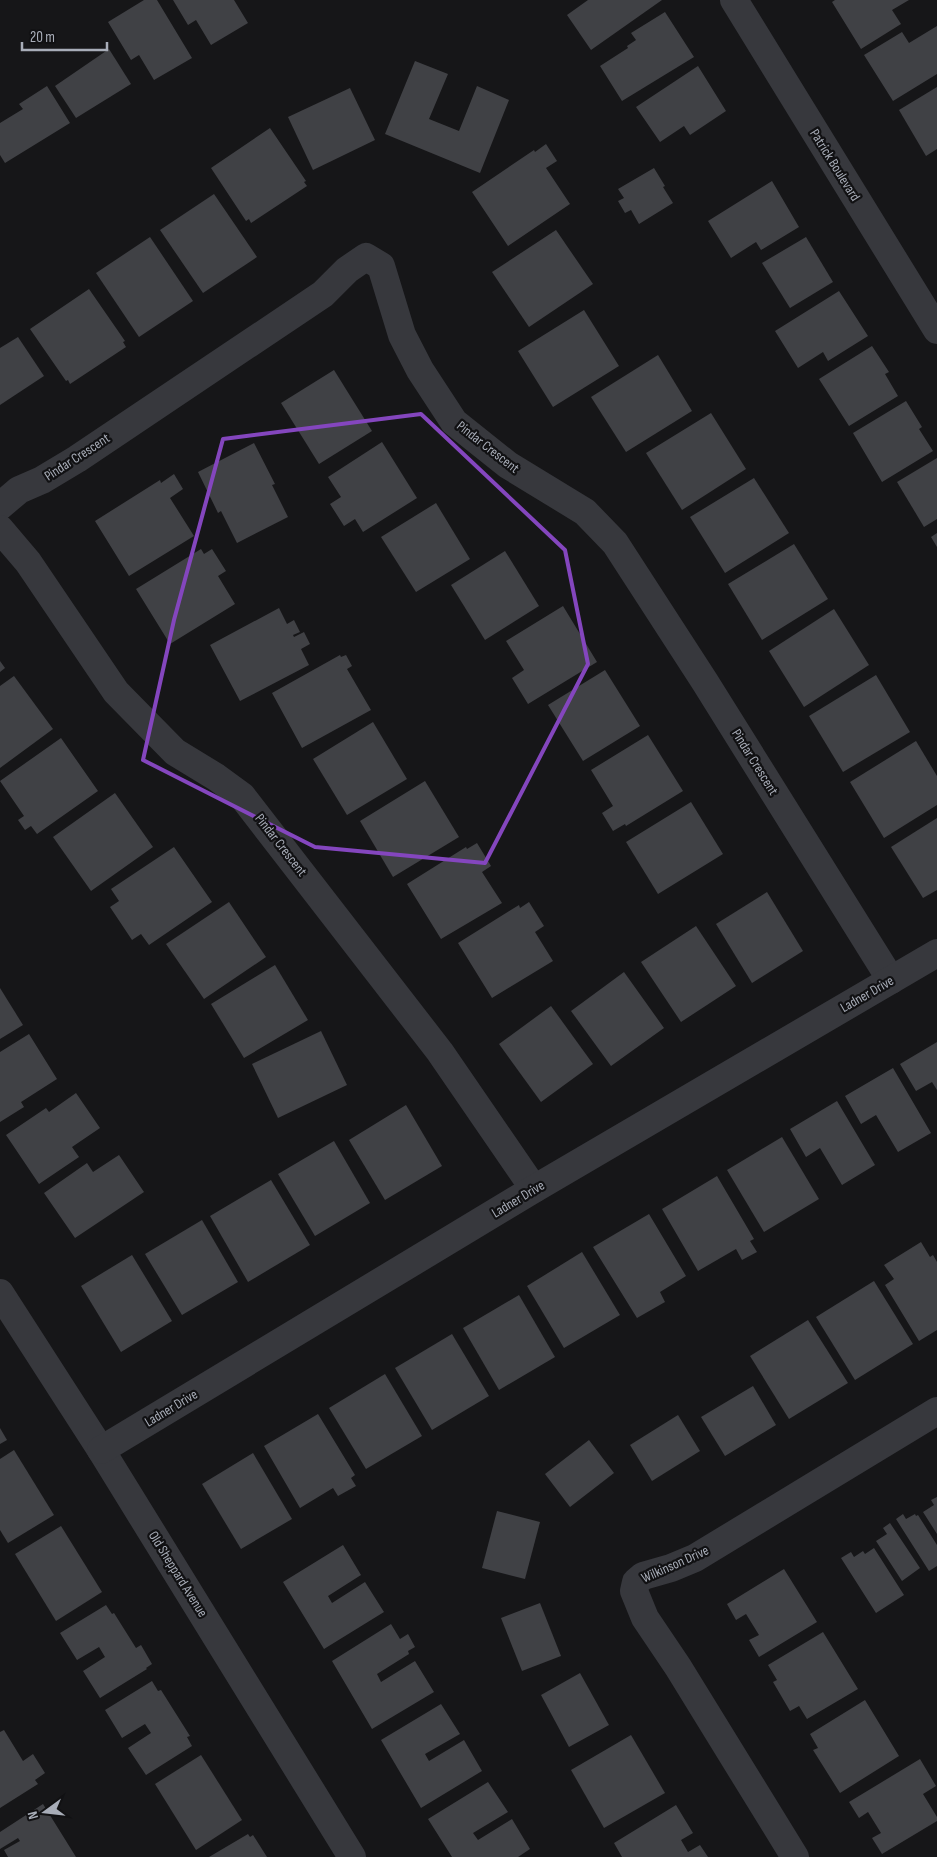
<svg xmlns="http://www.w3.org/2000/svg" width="937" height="1857" font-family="'Sofia Sans Condensed',sans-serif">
<rect width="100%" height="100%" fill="#161618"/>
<!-- building -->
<g fill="#404145">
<path d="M 144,0 L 157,0 L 192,58 L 154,80 L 139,55 L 131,60 L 108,22 Z"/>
<path d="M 173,0 L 234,0 L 248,23 L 211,45 L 196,20 L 188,25 Z"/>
<path d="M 588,0 L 662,0 L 591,50 L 567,15 Z"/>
<path d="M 835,0 L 909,0 L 892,10 L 901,24 L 861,49 L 832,2 Z"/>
<path d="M 665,12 L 694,57 L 622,101 L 600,66 L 628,48 L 627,46 L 636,40 L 631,33 Z"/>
<path d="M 937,26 L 937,74 L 893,101 L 864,55 L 902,32 L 909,43 Z"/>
<path d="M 109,49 L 131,84 L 76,118 L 55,86 Z"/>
<path d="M 415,61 L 448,74 L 429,119 L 459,131 L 477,86 L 509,100 L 480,173 L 385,134 Z"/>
<path d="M 698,66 L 726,111 L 690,135 L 684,126 L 660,142 L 636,107 Z"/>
<path d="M 47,86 L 70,123 L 5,163 L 0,155 L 0,123 L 23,109 L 19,104 Z"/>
<path d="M 937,87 L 937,149 L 926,156 L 899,110 Z"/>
<path d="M 350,88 L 375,140 L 313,170 L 288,117 Z"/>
<path d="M 270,128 L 306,181 L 304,182 L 307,186 L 251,223 L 249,219 L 246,221 L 211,168 Z"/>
<path d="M 546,144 L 557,161 L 546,168 L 570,204 L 508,246 L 472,192 L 534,150 L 535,152 Z"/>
<path d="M 654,168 L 665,186 L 663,187 L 673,203 L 639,224 L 631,210 L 625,213 L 618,201 L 624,198 L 618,189 Z"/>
<path d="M 772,181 L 799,227 L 761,250 L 756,242 L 731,258 L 708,221 Z"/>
<path d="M 214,194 L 257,257 L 203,293 L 160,230 Z"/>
<path d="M 556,230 L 593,284 L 529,327 L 492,272 Z"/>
<path d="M 150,237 L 193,301 L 139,337 L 96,273 Z"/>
<path d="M 806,237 L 833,282 L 790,308 L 762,263 Z"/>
<path d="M 89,289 L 125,341 L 123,342 L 126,347 L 70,384 L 68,380 L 66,381 L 30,329 Z"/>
<path d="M 839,291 L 868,336 L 828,361 L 823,352 L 798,368 L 775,331 Z"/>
<path d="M 584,310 L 619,366 L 553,407 L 518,351 Z"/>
<path d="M 18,337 L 44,376 L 0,405 L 0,348 Z"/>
<path d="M 872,346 L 889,372 L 885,374 L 898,396 L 849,426 L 819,379 Z"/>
<path d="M 658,355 L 692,411 L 626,452 L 591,397 Z"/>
<path d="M 334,370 L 372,431 L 319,464 L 281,403 Z"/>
<path d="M 906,401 L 922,427 L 919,429 L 933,451 L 882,482 L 853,433 Z"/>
<path d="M 711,413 L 746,469 L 682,510 L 646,453 Z"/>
<path d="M 382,442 L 417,498 L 363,532 L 355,519 L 344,526 L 330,504 L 341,497 L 328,477 Z"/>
<path d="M 254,443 L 275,484 L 272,485 L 288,517 L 237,543 L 221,511 L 218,513 L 198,472 Z"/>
<path d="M 937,458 L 937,519 L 924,527 L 897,482 Z"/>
<path d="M 174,474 L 183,489 L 170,498 L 194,536 L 129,576 L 95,521 L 160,480 L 161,483 Z"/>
<path d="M 754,478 L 789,533 L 725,573 L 690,517 Z"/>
<path d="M 436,503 L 470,559 L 416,592 L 381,537 Z"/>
<path d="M 937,533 L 937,547 L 931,537 Z"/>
<path d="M 794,544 L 828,599 L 762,640 L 728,584 Z"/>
<path d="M 201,549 L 204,554 L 212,549 L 226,571 L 218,576 L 235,604 L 170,644 L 136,589 Z"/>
<path d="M 505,551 L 539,606 L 485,640 L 451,585 Z"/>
<path d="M 563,606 L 597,662 L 528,704 L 512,678 L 524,670 L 506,641 Z"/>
<path d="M 279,608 L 287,624 L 294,620 L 300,632 L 293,635 L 294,637 L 304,632 L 310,644 L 301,649 L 309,665 L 240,701 L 210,645 Z"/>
<path d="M 834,609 L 869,665 L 804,707 L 769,651 Z"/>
<path d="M 340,655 L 341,657 L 346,655 L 352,666 L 347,669 L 371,710 L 302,748 L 272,693 Z"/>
<path d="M 0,661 L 5,668 L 0,672 Z"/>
<path d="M 605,670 L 640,726 L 583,761 L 548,705 Z"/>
<path d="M 876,675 L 910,732 L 843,772 L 809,716 Z"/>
<path d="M 14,676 L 53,729 L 0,768 L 0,686 Z"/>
<path d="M 373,722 L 407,779 L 347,815 L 313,759 Z"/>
<path d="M 648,735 L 683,791 L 626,826 L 625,824 L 613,831 L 602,813 L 613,806 L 591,770 Z"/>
<path d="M 61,738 L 98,791 L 37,834 L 31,826 L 25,830 L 18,820 L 24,816 L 0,781 Z"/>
<path d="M 916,741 L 937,776 L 937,805 L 884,838 L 850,782 Z"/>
<path d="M 425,781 L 459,837 L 393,877 L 360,821 Z"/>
<path d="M 115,793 L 153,847 L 91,891 L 53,837 Z"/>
<path d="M 691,802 L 723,854 L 658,894 L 626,842 Z"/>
<path d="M 937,818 L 937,890 L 923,898 L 891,847 Z"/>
<path d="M 477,843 L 491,866 L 482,872 L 502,903 L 441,939 L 407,884 L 466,847 L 467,849 Z"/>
<path d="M 174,847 L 212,902 L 149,945 L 141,934 L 132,940 L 110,907 L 119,901 L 111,889 Z"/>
<path d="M 767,892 L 803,951 L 752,983 L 716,924 Z"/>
<path d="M 229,902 L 266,957 L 204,999 L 166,944 Z"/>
<path d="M 529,902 L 544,926 L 535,932 L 553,961 L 492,998 L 458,943 L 519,905 L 520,908 Z"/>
<path d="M 696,926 L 736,986 L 681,1022 L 641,962 Z"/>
<path d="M 275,965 L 308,1020 L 244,1058 L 211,1004 Z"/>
<path d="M 624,972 L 664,1028 L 611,1066 L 571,1011 Z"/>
<path d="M 0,988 L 23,1025 L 0,1039 Z"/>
<path d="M 551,1006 L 593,1064 L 541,1102 L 499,1044 Z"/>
<path d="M 321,1031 L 347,1085 L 278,1118 L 252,1064 Z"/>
<path d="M 29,1034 L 57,1079 L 21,1102 L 24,1107 L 0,1122 L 0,1052 Z"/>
<path d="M 937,1042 L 937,1090 L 932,1082 L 916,1091 L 900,1064 Z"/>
<path d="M 893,1068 L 931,1133 L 898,1152 L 876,1115 L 861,1124 L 845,1096 Z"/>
<path d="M 76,1093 L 100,1128 L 72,1147 L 79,1157 L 39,1184 L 6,1135 L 46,1108 L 49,1112 Z"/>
<path d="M 837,1101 L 875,1165 L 842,1185 L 820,1148 L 806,1157 L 790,1129 Z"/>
<path d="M 406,1105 L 442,1166 L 385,1200 L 349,1140 Z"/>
<path d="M 782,1137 L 819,1199 L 764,1232 L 727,1170 Z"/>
<path d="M 334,1141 L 370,1203 L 315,1236 L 278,1174 Z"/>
<path d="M 119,1155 L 144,1192 L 75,1238 L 44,1193 L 87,1163 L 93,1172 Z"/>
<path d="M 717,1176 L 754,1239 L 750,1241 L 757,1252 L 742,1260 L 736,1249 L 698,1271 L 662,1209 Z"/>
<path d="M 271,1180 L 310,1245 L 248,1282 L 210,1216 Z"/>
<path d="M 649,1214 L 686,1276 L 660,1292 L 665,1302 L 637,1318 L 593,1247 Z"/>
<path d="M 202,1220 L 238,1282 L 182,1315 L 145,1254 Z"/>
<path d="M 921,1242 L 930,1257 L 933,1255 L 937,1262 L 937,1330 L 919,1341 L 885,1285 L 894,1279 L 884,1265 Z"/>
<path d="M 582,1252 L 620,1315 L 564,1348 L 527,1286 Z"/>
<path d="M 132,1255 L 172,1321 L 121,1352 L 81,1286 Z"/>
<path d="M 874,1281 L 913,1344 L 855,1380 L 816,1317 Z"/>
<path d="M 519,1295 L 555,1357 L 499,1390 L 463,1328 Z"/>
<path d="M 808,1320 L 848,1383 L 789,1419 L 750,1356 Z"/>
<path d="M 452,1334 L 489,1396 L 432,1430 L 395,1368 Z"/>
<path d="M 385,1374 L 422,1436 L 366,1469 L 329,1408 Z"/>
<path d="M 753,1386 L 776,1425 L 725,1456 L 701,1417 Z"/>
<path d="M 318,1414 L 355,1475 L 351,1478 L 356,1486 L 338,1496 L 333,1488 L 300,1508 L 264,1446 Z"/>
<path d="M 678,1415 L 700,1451 L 652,1481 L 630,1445 Z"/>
<path d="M 0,1428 L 7,1440 L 0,1444 Z"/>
<path d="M 589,1440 L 614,1473 L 570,1507 L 545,1474 Z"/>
<path d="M 14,1450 L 54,1515 L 8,1543 L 0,1530 L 0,1459 Z"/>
<path d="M 253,1453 L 292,1519 L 241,1549 L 202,1484 Z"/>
<path d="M 937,1497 L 937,1534 L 923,1512 L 934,1505 L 931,1500 Z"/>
<path d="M 497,1511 L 540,1522 L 525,1579 L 482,1568 Z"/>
<path d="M 903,1514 L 906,1519 L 915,1514 L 916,1516 L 918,1515 L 937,1545 L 937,1566 L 929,1571 L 896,1519 Z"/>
<path d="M 890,1523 L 920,1568 L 902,1581 L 876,1541 L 887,1534 L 883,1528 Z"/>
<path d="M 61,1526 L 102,1592 L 56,1621 L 15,1554 Z"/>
<path d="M 343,1545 L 361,1575 L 328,1596 L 332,1603 L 365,1582 L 384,1612 L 324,1649 L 283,1582 Z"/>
<path d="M 874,1548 L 904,1595 L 876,1613 L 841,1558 L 851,1552 L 854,1557 L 863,1551 L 865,1554 Z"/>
<path d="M 784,1569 L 817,1622 L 759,1657 L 749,1640 L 759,1635 L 746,1614 L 736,1620 L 727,1604 Z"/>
<path d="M 540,1603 L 561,1656 L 522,1671 L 501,1618 Z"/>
<path d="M 106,1605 L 112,1614 L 114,1613 L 136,1648 L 141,1645 L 152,1664 L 146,1668 L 147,1669 L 100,1698 L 83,1671 L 105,1657 L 99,1647 L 77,1660 L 60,1633 Z"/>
<path d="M 391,1624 L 400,1639 L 408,1634 L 415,1647 L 408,1651 L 409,1654 L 377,1674 L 381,1682 L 415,1661 L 434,1692 L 372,1729 L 332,1661 Z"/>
<path d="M 823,1632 L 858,1689 L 807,1719 L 799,1706 L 790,1711 L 773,1682 L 777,1680 L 768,1665 Z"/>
<path d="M 580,1673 L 609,1725 L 569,1747 L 541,1695 Z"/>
<path d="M 152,1681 L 158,1691 L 161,1690 L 190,1736 L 187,1737 L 192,1746 L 146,1775 L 128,1748 L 151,1733 L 145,1724 L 122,1738 L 105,1710 Z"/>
<path d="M 865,1700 L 899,1756 L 840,1793 L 813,1750 L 818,1748 L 810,1734 Z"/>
<path d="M 441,1704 L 460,1734 L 425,1754 L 429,1761 L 464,1740 L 482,1771 L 421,1808 L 381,1740 Z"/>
<path d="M 4,1730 L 23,1761 L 33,1754 L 45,1773 L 35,1780 L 38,1784 L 0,1808 L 0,1732 Z"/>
<path d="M 631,1735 L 665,1793 L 604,1828 L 571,1770 Z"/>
<path d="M 201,1755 L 242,1820 L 196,1850 L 155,1784 Z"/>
<path d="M 920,1759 L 936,1786 L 923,1794 L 937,1817 L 937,1821 L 882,1854 L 872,1838 L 881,1833 L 868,1812 L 859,1818 L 849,1802 Z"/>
<path d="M 488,1782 L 508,1812 L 473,1833 L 478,1840 L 512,1819 L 530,1849 L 518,1857 L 452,1857 L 428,1819 Z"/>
<path d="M 43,1804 L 76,1857 L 8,1857 L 4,1850 L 20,1841 L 18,1838 L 0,1849 L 0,1832 Z"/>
<path d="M 676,1805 L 693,1833 L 681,1840 L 688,1852 L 700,1845 L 708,1857 L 622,1857 L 614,1843 Z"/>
<path d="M 248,1834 L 250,1837 L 253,1835 L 267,1857 L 209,1857 Z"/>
</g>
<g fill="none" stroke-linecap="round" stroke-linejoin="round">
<!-- street -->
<g stroke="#37383d" stroke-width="28">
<path d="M 734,0 L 937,330"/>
<path d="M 0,506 L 19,490 L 42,480 L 77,459 L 323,294 L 347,270 L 366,257 L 381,266 L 402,335 L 420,370 L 454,422 L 508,465 L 585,512 L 615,543 L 705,682 L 891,980"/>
<path d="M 0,529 L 28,562 L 116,692 L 175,752 L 216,777 L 242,796 L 440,1052 L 534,1189"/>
<path d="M 0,1293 L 101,1450 L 352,1857"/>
<path d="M 101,1450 L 534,1189 L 937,953"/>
<path d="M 795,1857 L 678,1667 L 645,1618 L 634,1591 L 636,1582 L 643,1576 L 671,1568 L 695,1558 L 937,1411"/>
</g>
</g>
<!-- marked area -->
<path fill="none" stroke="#8446be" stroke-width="4" stroke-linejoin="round" d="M 421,414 L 565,550 L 588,664 L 485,863 L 315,847 L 143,760 L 174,620 L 223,439 Z"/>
<g text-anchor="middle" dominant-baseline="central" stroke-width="4.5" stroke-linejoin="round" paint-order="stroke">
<!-- street labels -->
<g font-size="14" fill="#a8adb8" stroke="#111113">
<text transform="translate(835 165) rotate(58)">Patrick Boulevard</text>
<text transform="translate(488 447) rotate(38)">Pindar Crescent</text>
<text transform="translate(77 457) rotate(-33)">Pindar Crescent</text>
<text transform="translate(755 762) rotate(58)">Pindar Crescent</text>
<text transform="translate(281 845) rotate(52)">Pindar Crescent</text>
<text transform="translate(867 994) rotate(-30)">Ladner Drive</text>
<text transform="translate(518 1199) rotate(-31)">Ladner Drive</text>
<text transform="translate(171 1408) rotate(-31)">Ladner Drive</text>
<text transform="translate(675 1564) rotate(-24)">Wilkinson Drive</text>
<text transform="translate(178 1574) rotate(58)">Old Sheppard Avenue</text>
</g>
</g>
<!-- north arrow -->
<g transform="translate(45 1812) rotate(255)" stroke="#111113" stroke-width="4" paint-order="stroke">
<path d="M0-4L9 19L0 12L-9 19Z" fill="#a8adb8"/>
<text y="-8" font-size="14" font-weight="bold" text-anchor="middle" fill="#a8adb8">N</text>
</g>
<!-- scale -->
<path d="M22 42v8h85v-8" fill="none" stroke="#a8adb8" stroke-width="2.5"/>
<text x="30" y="42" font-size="15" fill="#a8adb8" stroke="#111113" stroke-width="4" paint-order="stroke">20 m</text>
</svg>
